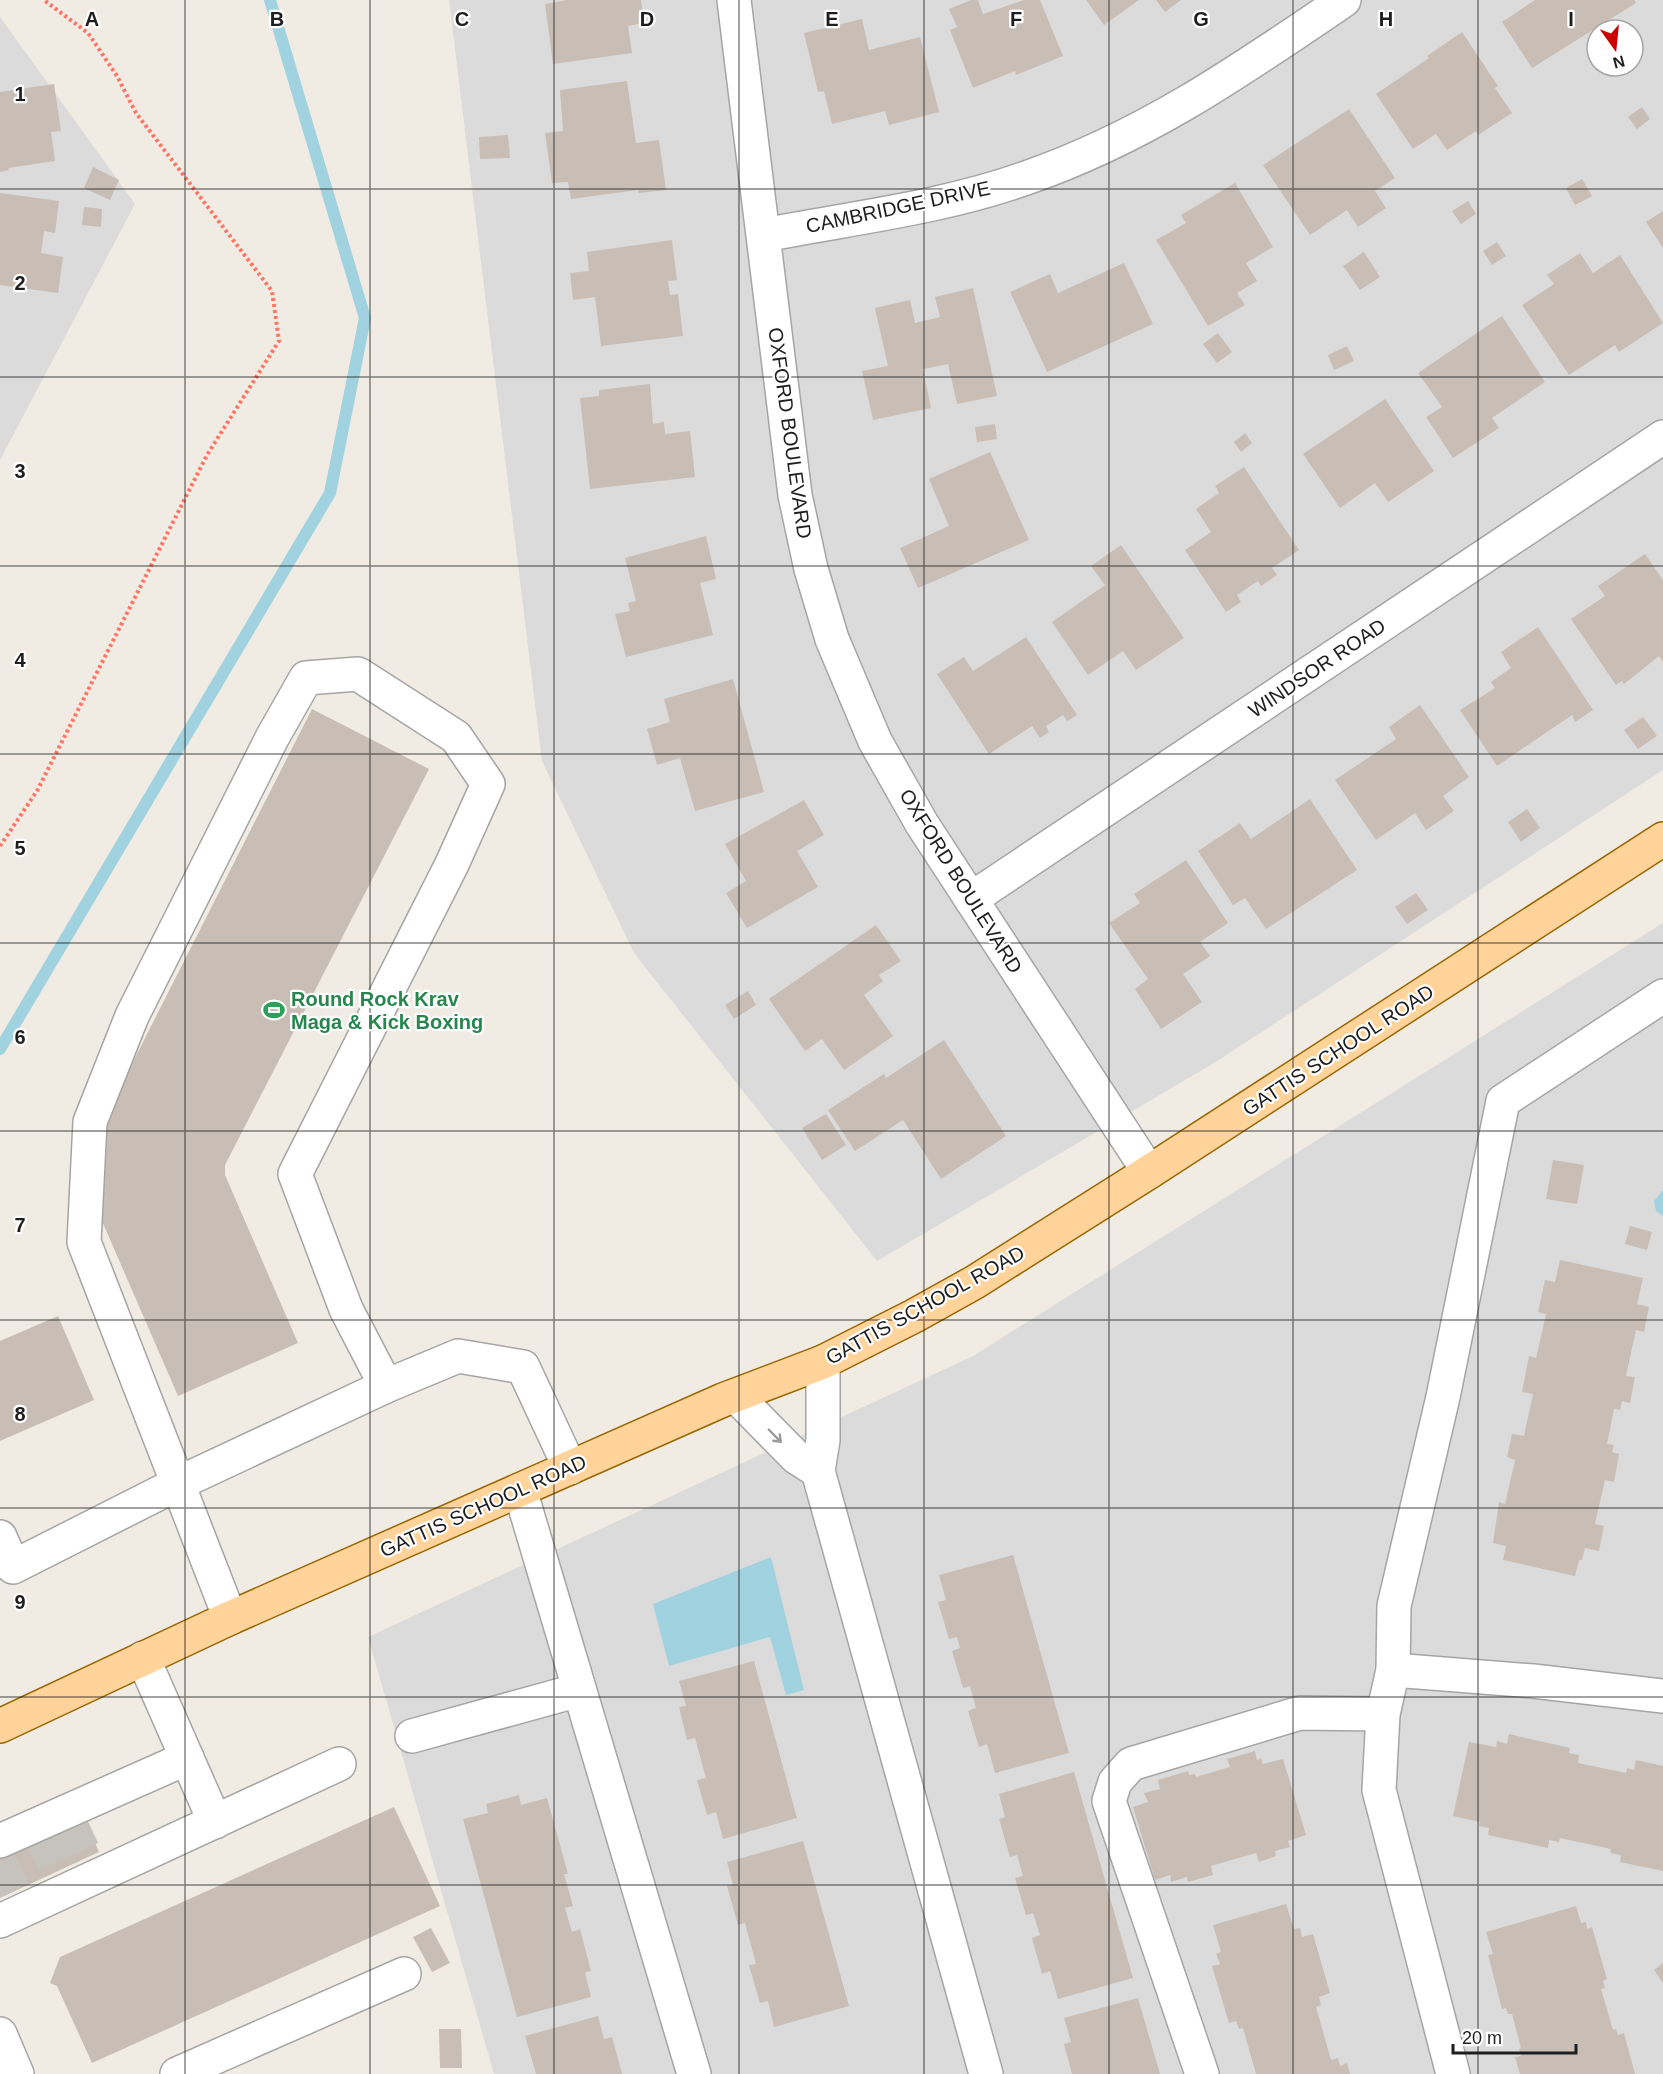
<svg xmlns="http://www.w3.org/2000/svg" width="1663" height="2074" font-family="Arial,sans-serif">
<rect width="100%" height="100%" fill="#f0ece4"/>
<!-- residential -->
<g fill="#dcdbdb" fill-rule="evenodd">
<path d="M 449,0 L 1663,0 L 1663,770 L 1214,1063 L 877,1261 L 634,953 L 542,761 ZM 1597,30 L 1633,30 L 1633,66 L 1597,66 Z"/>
<path d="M 0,17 L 135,204 L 0,460 Z"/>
<path d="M 1663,923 L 1663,2074 L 494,2074 L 368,1637 L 973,1356 Z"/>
</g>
<!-- water -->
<g fill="#a1d2e0">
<path d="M 1663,1190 L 1663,1216 L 1656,1211 L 1654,1201 Z"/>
<path d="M 771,1557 L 804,1690 L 786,1695 L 770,1637 L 669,1666 L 653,1604 Z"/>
</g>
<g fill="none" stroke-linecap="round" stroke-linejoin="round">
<!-- stream -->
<path stroke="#a1d2e0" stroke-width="12" d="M 0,1049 L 330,493 L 365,318 L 270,0"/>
</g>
<!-- building -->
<g fill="#c8beb6">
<path d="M 567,0 L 641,0 L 644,23 L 628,26 L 632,53 L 553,64 L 545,4 Z"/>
<path d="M 971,0 L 978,0 L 983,14 L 1024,0 L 1040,0 L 1063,56 L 1016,75 L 1015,71 L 973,88 L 950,30 L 957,27 L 949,9 Z"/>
<path d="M 1086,0 L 1139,0 L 1104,25 Z"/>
<path d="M 1156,0 L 1181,0 L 1165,12 Z"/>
<path d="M 1535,0 L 1634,0 L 1636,3 L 1532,68 L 1502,22 Z"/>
<path d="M 862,19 L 869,50 L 920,37 L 939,112 L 889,125 L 885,111 L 832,124 L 824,91 L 818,92 L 804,33 Z"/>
<path d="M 1462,32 L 1498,86 L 1495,88 L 1512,113 L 1478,135 L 1476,131 L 1447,150 L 1436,134 L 1413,149 L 1376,94 L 1429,58 L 1427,56 Z"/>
<path d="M 627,81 L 636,143 L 659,140 L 666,190 L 639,193 L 638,190 L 571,199 L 568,182 L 552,183 L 545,133 L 563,131 L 560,90 Z"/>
<path d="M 54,84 L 61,131 L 51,132 L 55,161 L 8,168 L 9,170 L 0,172 L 0,92 Z"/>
<path d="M 1642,107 L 1650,119 L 1637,129 L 1628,117 Z"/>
<path d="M 1349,109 L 1395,178 L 1375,191 L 1386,208 L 1358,227 L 1347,210 L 1310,235 L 1263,165 Z"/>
<path d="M 508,135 L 510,158 L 480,159 L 479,137 Z"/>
<path d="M 93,167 L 119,180 L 110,200 L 84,188 Z"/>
<path d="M 1582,179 L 1592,196 L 1575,205 L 1566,188 Z"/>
<path d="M 1235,183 L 1273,247 L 1246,263 L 1257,281 L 1237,293 L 1245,305 L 1208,326 L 1156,240 L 1186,223 L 1181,215 Z"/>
<path d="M 0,193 L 59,201 L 55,233 L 44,231 L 41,253 L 63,257 L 58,293 L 0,285 Z"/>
<path d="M 1468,201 L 1476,214 L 1461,224 L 1452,211 Z"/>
<path d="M 84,207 L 102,209 L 101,227 L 82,225 Z"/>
<path d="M 1663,211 L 1663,248 L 1646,222 Z"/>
<path d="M 672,240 L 677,280 L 668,281 L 670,295 L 678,294 L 683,336 L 601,346 L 595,297 L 573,300 L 570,273 L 589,271 L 587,252 Z"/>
<path d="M 1497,242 L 1506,256 L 1492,265 L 1483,251 Z"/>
<path d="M 1364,252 L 1380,277 L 1360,290 L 1343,266 Z"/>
<path d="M 1580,253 L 1593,273 L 1620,255 L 1663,323 L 1619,352 L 1615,345 L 1569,375 L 1522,305 L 1554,284 L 1547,275 Z"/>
<path d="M 1124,263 L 1153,324 L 1047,372 L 1010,292 L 1050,274 L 1058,293 Z"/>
<path d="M 973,288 L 997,396 L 957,404 L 948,364 L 923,369 L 931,408 L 873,420 L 862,371 L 888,366 L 875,308 L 910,300 L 915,323 L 940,317 L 935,297 Z"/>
<path d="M 1502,316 L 1545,382 L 1492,418 L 1499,428 L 1453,458 L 1426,417 L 1442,407 L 1418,373 Z"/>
<path d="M 1218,333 L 1232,352 L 1217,363 L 1203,344 Z"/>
<path d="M 1347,346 L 1354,361 L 1334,370 L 1328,355 Z"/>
<path d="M 650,384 L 653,424 L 664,422 L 665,434 L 690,431 L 695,477 L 590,489 L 580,398 L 599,396 L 599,390 Z"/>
<path d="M 1385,399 L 1434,471 L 1388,502 L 1375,483 L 1340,508 L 1303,454 Z"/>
<path d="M 995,424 L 997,439 L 977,442 L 975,427 Z"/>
<path d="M 1245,433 L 1252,443 L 1241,452 L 1234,442 Z"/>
<path d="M 990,452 L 1029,540 L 918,588 L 900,548 L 949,526 L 929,479 Z"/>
<path d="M 1244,467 L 1299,550 L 1272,568 L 1277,575 L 1261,586 L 1258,581 L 1237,595 L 1241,602 L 1226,612 L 1185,550 L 1211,532 L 1196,509 L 1219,493 L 1215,486 Z"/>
<path d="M 706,536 L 716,579 L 700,583 L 713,635 L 626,657 L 615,614 L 630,611 L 628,603 L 636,601 L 625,558 Z"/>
<path d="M 1121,545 L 1184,638 L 1136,670 L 1123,651 L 1088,675 L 1052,622 L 1105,585 L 1091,566 Z"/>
<path d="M 1645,554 L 1663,580 L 1663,662 L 1659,656 L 1624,684 L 1622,681 L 1616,685 L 1571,619 L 1605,596 L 1598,586 Z"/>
<path d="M 1538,627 L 1593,710 L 1575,722 L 1572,715 L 1497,766 L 1460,710 L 1495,688 L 1491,682 L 1511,668 L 1501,652 Z"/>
<path d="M 1026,637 L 1077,715 L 1067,721 L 1063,715 L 1046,726 L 1049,732 L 1040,738 L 1032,726 L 989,754 L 937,674 L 964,657 L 973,671 Z"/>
<path d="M 733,679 L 764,792 L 695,811 L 680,758 L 657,765 L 647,729 L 670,722 L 664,699 Z"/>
<path d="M 1420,705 L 1469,777 L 1443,796 L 1454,811 L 1426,830 L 1415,813 L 1376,840 L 1335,780 L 1396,739 L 1389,727 Z"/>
<path d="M 312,709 L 429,769 L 225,1165 L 225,1175 L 298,1343 L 178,1396 L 102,1221 L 107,1113 Z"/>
<path d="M 1643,717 L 1657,736 L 1638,749 L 1624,730 Z"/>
<path d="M 1310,799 L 1357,870 L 1266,929 L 1245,898 L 1233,905 L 1198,851 L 1240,823 L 1251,839 Z"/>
<path d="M 804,800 L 824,835 L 797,851 L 818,887 L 747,928 L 726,893 L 746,881 L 725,844 Z"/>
<path d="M 1527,809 L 1540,828 L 1521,842 L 1508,822 Z"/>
<path d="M 1186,860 L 1228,923 L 1200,942 L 1210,956 L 1183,974 L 1202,1002 L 1161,1029 L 1135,989 L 1148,979 L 1109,923 L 1140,903 L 1134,894 Z"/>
<path d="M 1416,893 L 1428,910 L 1407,924 L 1395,907 Z"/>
<path d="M 876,925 L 901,961 L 879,975 L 883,981 L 864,995 L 893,1036 L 844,1070 L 822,1039 L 805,1051 L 769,999 Z"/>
<path d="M 748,991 L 756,1005 L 734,1019 L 725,1005 Z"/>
<path d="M 944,1040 L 1006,1136 L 941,1179 L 903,1120 L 855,1151 L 828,1110 L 884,1074 L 886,1078 Z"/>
<path d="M 826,1114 L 846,1145 L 822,1160 L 802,1128 Z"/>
<path d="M 1553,1160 L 1584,1165 L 1577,1204 L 1546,1199 Z"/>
<path d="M 1630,1226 L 1652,1232 L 1647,1250 L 1625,1244 Z"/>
<path d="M 1560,1260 L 1643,1278 L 1637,1304 L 1649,1307 L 1644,1332 L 1636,1330 L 1626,1376 L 1635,1377 L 1630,1403 L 1622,1401 L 1620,1410 L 1614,1409 L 1607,1444 L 1614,1445 L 1612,1452 L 1619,1454 L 1614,1482 L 1605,1480 L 1595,1524 L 1604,1526 L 1599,1551 L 1585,1548 L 1582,1560 L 1579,1560 L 1575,1576 L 1503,1560 L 1506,1546 L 1493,1543 L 1499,1502 L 1505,1504 L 1515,1460 L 1507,1457 L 1512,1434 L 1524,1436 L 1533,1394 L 1522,1392 L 1529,1356 L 1536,1358 L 1546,1314 L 1538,1312 L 1545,1280 L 1555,1282 Z"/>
<path d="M 58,1316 L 94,1400 L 0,1441 L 0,1341 Z"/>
<path d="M 1013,1555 L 1069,1753 L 995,1773 L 987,1744 L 979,1747 L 968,1711 L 976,1708 L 970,1686 L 963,1688 L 952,1651 L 960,1648 L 957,1637 L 949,1639 L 938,1602 L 946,1600 L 939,1575 Z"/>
<path d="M 754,1661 L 797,1818 L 723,1839 L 716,1812 L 707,1815 L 697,1780 L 706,1778 L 695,1738 L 687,1740 L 679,1707 L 686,1706 L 679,1681 Z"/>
<path d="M 1509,1734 L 1570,1748 L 1569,1753 L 1579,1755 L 1578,1763 L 1626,1773 L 1627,1768 L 1634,1770 L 1636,1760 L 1663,1766 L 1663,1871 L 1620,1862 L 1621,1855 L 1610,1853 L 1611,1849 L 1560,1838 L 1559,1842 L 1549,1840 L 1548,1848 L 1488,1835 L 1489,1828 L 1479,1826 L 1480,1822 L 1453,1816 L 1469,1742 L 1496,1747 L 1497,1741 L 1507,1744 Z"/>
<path d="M 1255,1751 L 1257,1760 L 1261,1758 L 1263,1764 L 1283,1759 L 1306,1835 L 1288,1841 L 1290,1847 L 1275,1851 L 1276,1856 L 1259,1862 L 1256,1853 L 1211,1866 L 1213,1875 L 1188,1882 L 1187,1877 L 1171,1882 L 1170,1875 L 1155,1880 L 1133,1807 L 1148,1802 L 1144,1793 L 1160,1789 L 1158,1780 L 1188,1771 L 1189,1775 L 1195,1774 L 1196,1777 L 1230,1767 L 1227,1759 Z"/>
<path d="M 1074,1772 L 1133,1978 L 1058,1999 L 1050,1971 L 1042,1974 L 1032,1938 L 1040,1935 L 1033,1913 L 1026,1915 L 1015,1878 L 1023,1876 L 1017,1855 L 1010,1857 L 999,1819 L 1005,1817 L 999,1794 Z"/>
<path d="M 519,1795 L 521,1805 L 547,1798 L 568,1874 L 564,1874 L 573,1906 L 565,1908 L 572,1932 L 580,1929 L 591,1971 L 585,1972 L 591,1997 L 517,2017 L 463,1819 L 488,1813 L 486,1804 Z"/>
<path d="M 394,1807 L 440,1906 L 92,2063 L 57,1986 L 50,1983 L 60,1957 Z"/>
<path d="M 83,1814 L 99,1852 L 0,1898 L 0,1850 Z"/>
<path d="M 803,1841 L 849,2006 L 774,2027 L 768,2001 L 760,2003 L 749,1965 L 756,1964 L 745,1923 L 738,1925 L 727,1886 L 733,1885 L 727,1862 Z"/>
<path d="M 1286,1904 L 1294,1929 L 1300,1928 L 1302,1937 L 1313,1934 L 1330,1993 L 1319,1997 L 1321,2005 L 1316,2007 L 1331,2060 L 1338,2058 L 1340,2066 L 1347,2063 L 1350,2074 L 1256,2074 L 1243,2028 L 1239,2029 L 1236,2021 L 1229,2023 L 1212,1966 L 1220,1964 L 1216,1954 L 1221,1952 L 1213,1925 Z"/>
<path d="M 1576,1906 L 1581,1923 L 1586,1922 L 1587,1929 L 1592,1927 L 1607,1979 L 1603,1981 L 1605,1988 L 1601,1989 L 1613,2030 L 1616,2029 L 1618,2035 L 1624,2033 L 1635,2074 L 1520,2074 L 1515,2057 L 1521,2056 L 1519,2049 L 1521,2048 L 1512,2014 L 1508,2014 L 1506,2008 L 1502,2009 L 1488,1955 L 1493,1954 L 1486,1932 Z"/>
<path d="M 431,1928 L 450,1963 L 432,1972 L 413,1937 Z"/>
<path d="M 1663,1963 L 1663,1983 L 1654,1970 Z"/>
<path d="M 1138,1998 L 1160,2074 L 1072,2074 L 1064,2044 L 1071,2042 L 1064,2018 Z"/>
<path d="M 598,2016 L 604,2039 L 612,2037 L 622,2074 L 536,2074 L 525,2036 Z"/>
<path d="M 439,2029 L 461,2029 L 462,2068 L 440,2068 Z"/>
</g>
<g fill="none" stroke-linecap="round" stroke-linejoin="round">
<!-- minor-tunnel -->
<g stroke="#c6c3bc" stroke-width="33" stroke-dasharray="33 16" stroke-linecap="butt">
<path d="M 69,1820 L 87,1858"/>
<path d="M 40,1833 L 57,1871"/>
<path d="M 0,1862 L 14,1891"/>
</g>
<defs>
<g id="minor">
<path d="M 734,0 L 795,495 L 811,569 L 832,639 L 875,741 L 922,824 L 1149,1172"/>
<path d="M 764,235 C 851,218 942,208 1026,178 C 1145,137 1241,70 1344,0"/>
<path d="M 971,899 L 1663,437"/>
<path d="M 823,1362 L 823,1440 L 818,1471 L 986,2074"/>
<path d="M 736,1396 L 796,1457 L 818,1471"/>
<path d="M 520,1490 L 694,2074"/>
<path d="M 0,1537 L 13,1567 L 179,1483 L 386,1386 L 458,1356 L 523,1367 L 570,1468"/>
<path d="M 230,1618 L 84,1242 L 90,1122 L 132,1016 L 272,738 L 306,678 L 358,674 L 456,737 L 488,784 L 452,864 L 295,1174 L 346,1309 L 386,1386"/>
<path d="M 143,1658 L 215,1822"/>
<path d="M 1393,1670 L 1533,1681 L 1663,1696"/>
<path d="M 412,1736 L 579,1690"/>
<path d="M 0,1841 L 187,1758"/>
<path d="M 0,1921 L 339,1764"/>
<path d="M 0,2034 L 17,2074"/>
<path d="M 177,2074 L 404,1974"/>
<path d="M 1202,2074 L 1109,1801 L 1115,1782 L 1131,1764 L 1300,1713 L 1383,1714"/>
<path d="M 1453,2074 L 1379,1790 L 1383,1714 L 1393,1670 L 1394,1606 L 1443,1397 L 1503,1101 L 1663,996"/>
</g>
<path id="major" d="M 0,1726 L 230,1618 L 723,1400 L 823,1362 L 914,1316 L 975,1282 L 1149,1172 L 1663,839"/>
</defs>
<!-- minor casing -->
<use href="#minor" stroke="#a5a5a5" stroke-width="36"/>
<!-- major casing -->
<use href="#major" stroke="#986600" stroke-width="36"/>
<!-- path -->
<path stroke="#ff7565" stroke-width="4" stroke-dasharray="3 3" stroke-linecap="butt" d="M 0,846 L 37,791 L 207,455 L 279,341 L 272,291 L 136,113 L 117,76 L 88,33 L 44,0"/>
<!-- minor -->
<use href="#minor" stroke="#fff" stroke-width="33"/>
<!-- major -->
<use href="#major" stroke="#ffd399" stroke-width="33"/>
</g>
<!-- one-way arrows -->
<defs><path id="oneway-shaft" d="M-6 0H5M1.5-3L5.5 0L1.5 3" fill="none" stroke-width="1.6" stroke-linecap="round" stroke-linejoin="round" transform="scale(1.5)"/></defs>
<use stroke="#9a9a9a" href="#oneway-shaft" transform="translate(775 1436) rotate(46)"/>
<!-- grid -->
<path fill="none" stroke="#1e1e1e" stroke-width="1.5" stroke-opacity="0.55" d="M 185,0 L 185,2074M 370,0 L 370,2074M 554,0 L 554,2074M 739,0 L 739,2074M 924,0 L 924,2074M 1109,0 L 1109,2074M 1293,0 L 1293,2074M 1478,0 L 1478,2074M 0,189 L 1663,189M 0,377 L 1663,377M 0,566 L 1663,566M 0,754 L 1663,754M 0,943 L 1663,943M 0,1131 L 1663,1131M 0,1320 L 1663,1320M 0,1508 L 1663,1508M 0,1697 L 1663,1697M 0,1885 L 1663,1885"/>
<!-- icons -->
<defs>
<symbol id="stadium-bare" viewBox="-9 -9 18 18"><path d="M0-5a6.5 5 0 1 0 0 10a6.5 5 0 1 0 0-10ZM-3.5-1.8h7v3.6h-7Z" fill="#2e9e5b" stroke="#fff" stroke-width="2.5" paint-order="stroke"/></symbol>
</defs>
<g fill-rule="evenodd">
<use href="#stadium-bare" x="259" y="995" width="30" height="30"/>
</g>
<g text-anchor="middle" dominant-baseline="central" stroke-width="4.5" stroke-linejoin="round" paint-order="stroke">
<!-- street labels -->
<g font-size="20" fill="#1e1e1e" stroke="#fff">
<text transform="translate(898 207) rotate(-12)">CAMBRIDGE DRIVE</text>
<text transform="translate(790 433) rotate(82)">OXFORD BOULEVARD</text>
<text transform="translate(1317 668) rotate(-34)">WINDSOR ROAD</text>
<text transform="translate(961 881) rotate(58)">OXFORD BOULEVARD</text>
<text transform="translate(1338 1050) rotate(-33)">GATTIS SCHOOL ROAD</text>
<text transform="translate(925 1305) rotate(-29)">GATTIS SCHOOL ROAD</text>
<text transform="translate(483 1506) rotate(-24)">GATTIS SCHOOL ROAD</text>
</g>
<!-- leisure labels -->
<g font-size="20" font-weight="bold" fill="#27864d" stroke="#fff" text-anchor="start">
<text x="291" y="999">Round Rock Krav<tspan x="291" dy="23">Maga &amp; Kick Boxing</tspan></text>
</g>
</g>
<g font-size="20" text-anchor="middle" font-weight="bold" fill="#1e1e1e" stroke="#fff" stroke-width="4.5" stroke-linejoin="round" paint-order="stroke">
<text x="92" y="26">A</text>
<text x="277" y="26">B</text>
<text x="462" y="26">C</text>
<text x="647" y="26">D</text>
<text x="832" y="26">E</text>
<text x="1016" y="26">F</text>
<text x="1201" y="26">G</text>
<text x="1386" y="26">H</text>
<text x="1571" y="26">I</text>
<text x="20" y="101">1</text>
<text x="20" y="290">2</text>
<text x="20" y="478">3</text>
<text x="20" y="667">4</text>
<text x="20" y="855">5</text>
<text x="20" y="1044">6</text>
<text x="20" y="1232">7</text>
<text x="20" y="1421">8</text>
<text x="20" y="1609">9</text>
</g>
<!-- north arrow -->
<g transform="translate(1615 48) rotate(165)"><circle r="28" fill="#ffffff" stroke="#a5a5a5" stroke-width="1.5"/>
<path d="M0-4.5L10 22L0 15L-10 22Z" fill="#cc0000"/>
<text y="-9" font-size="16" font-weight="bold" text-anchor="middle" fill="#1e1e1e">N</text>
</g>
<!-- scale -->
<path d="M1453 2044v9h123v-9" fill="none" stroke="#1e1e1e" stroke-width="3"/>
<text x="1462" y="2044" font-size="18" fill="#1e1e1e" stroke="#ffffff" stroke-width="4.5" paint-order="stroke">20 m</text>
</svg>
